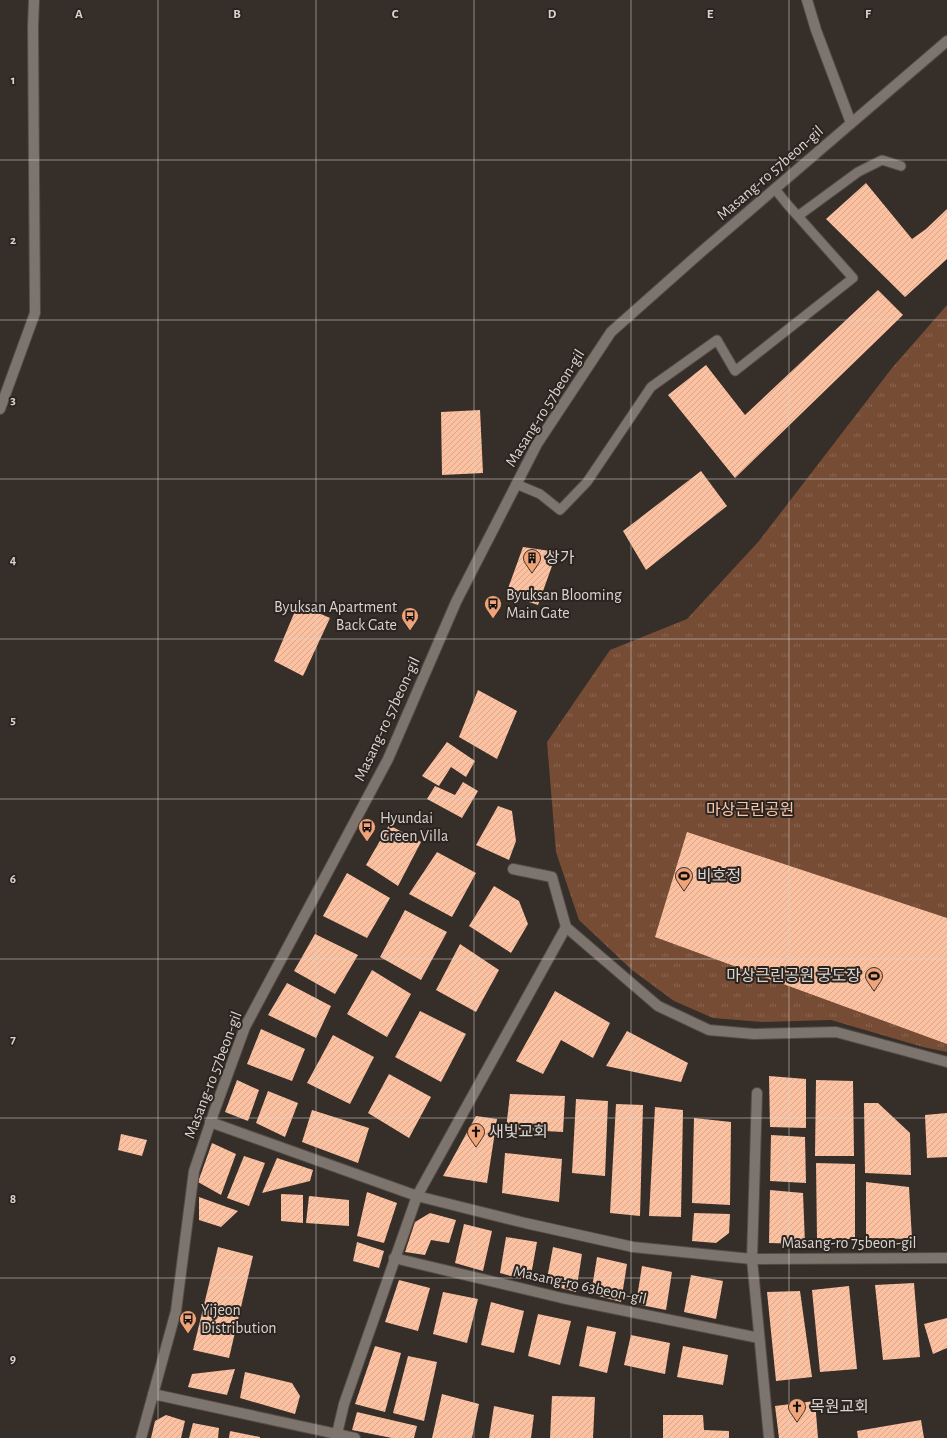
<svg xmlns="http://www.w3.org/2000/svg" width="947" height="1438" font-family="'Alegreya Sans','Noto Sans KR',sans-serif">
<defs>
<pattern id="park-tufts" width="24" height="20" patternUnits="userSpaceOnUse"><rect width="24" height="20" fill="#764c35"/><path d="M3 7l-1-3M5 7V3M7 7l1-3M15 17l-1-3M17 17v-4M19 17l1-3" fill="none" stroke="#896551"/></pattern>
<pattern id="building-hatch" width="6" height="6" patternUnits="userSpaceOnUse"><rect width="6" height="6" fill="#fcc1a0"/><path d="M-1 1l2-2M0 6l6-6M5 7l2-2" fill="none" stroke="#d7a78d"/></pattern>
</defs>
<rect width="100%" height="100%" fill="#362e29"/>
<!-- park -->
<path fill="url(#park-tufts)" d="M 947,305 L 947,1052 L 923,1047 L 831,1020 L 762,1022 L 713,1018 L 674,1001 L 632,970 L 579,920 L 556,852 L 547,742 L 610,650 L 687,619 L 759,541 L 892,368 Z"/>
<!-- building -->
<g fill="url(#building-hatch)">
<path d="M 866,183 L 912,239 L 926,229 L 947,209 L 947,259 L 905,297 L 826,219 Z"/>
<path d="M 878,290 L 903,315 L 735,478 L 668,395 L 706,365 L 745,415 Z"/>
<path d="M 480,410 L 483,473 L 442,475 L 441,412 Z"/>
<path d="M 701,471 L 727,506 L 646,570 L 623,531 Z"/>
<path d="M 523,547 L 557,552 L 538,605 L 506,594 Z"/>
<path d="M 298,604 L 330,618 L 303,676 L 274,661 Z"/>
<path d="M 478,690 L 517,711 L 497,759 L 459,737 Z"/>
<path d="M 447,742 L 475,761 L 466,777 L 451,767 L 439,786 L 422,776 Z"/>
<path d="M 463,782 L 478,791 L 462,818 L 427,799 L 435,786 L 455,795 Z"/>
<path d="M 498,806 L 512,811 L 516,841 L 509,860 L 476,845 Z"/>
<path d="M 389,825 L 421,842 L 398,886 L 366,865 Z"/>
<path d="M 687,832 L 947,918 L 947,1044 L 655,937 Z"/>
<path d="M 437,852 L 476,873 L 452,917 L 409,894 Z"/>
<path d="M 347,873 L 390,898 L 367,938 L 323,916 Z"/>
<path d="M 494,886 L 519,901 L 528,924 L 511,953 L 469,926 Z"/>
<path d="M 405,910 L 447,932 L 421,980 L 380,957 Z"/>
<path d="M 315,934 L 358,955 L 335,994 L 294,971 Z"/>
<path d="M 460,944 L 499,970 L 476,1012 L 436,990 Z"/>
<path d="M 372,970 L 411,994 L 387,1037 L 347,1014 Z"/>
<path d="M 287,983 L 331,1006 L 316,1038 L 268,1015 Z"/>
<path d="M 555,991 L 610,1023 L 593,1058 L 561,1040 L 543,1074 L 516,1061 Z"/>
<path d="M 420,1011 L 466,1034 L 441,1082 L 395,1057 Z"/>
<path d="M 261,1029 L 305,1049 L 292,1081 L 247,1064 Z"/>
<path d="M 627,1031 L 688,1063 L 681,1082 L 606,1066 Z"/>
<path d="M 333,1035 L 374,1057 L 350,1104 L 307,1083 Z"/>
<path d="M 389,1074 L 431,1097 L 409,1138 L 368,1113 Z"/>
<path d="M 769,1076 L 806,1079 L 806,1128 L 770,1127 Z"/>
<path d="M 237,1080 L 259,1090 L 248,1121 L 225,1112 Z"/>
<path d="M 816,1080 L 853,1081 L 854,1156 L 815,1156 Z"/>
<path d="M 268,1091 L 298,1103 L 285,1137 L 256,1123 Z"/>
<path d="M 510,1094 L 565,1096 L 563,1132 L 506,1129 Z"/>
<path d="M 576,1099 L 608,1101 L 605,1176 L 572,1173 Z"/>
<path d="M 864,1103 L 878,1103 L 910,1133 L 911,1175 L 865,1173 Z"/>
<path d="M 616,1104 L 643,1105 L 640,1216 L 610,1213 Z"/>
<path d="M 655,1107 L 683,1110 L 681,1217 L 649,1216 Z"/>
<path d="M 312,1110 L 369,1128 L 358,1163 L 302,1142 Z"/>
<path d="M 947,1113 L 947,1157 L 927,1158 L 925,1115 Z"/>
<path d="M 476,1116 L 497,1119 L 487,1183 L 443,1176 Z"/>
<path d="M 694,1118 L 731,1122 L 730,1205 L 692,1203 Z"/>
<path d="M 121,1134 L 147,1140 L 142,1156 L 118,1150 Z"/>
<path d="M 771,1135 L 805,1137 L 806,1183 L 770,1181 Z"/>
<path d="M 212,1143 L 236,1154 L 221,1195 L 198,1182 Z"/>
<path d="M 505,1153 L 562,1159 L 559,1202 L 502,1193 Z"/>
<path d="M 244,1156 L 265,1163 L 249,1206 L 227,1198 Z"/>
<path d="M 277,1158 L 313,1170 L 310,1181 L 262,1193 Z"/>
<path d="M 816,1163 L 855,1164 L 855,1239 L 817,1239 Z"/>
<path d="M 866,1182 L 909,1187 L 912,1239 L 866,1238 Z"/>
<path d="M 770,1190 L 803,1193 L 805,1244 L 769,1243 Z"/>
<path d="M 367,1192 L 397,1203 L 384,1243 L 357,1236 Z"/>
<path d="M 281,1194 L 303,1195 L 303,1223 L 281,1221 Z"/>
<path d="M 309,1196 L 349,1200 L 349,1226 L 306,1223 Z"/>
<path d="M 199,1197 L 238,1211 L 221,1227 L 199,1220 Z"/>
<path d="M 430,1213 L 456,1220 L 449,1243 L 431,1240 L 425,1255 L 405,1252 L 415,1222 Z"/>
<path d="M 694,1213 L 730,1214 L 729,1233 L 716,1243 L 692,1241 Z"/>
<path d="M 464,1224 L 492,1231 L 483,1271 L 455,1263 Z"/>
<path d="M 506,1237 L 537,1242 L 530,1281 L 500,1273 Z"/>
<path d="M 357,1242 L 384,1251 L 379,1268 L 353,1261 Z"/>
<path d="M 218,1247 L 253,1256 L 229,1358 L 193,1350 Z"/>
<path d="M 553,1247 L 582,1254 L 576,1292 L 546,1284 Z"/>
<path d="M 597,1257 L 627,1264 L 621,1302 L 591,1294 Z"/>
<path d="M 642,1266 L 672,1272 L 666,1310 L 636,1304 Z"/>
<path d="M 691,1275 L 723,1281 L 716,1319 L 684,1312 Z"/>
<path d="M 399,1280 L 430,1288 L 418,1331 L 385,1322 Z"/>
<path d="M 914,1283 L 920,1357 L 883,1360 L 875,1285 Z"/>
<path d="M 849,1286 L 857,1369 L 820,1372 L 812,1290 Z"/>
<path d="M 800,1291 L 812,1377 L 776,1381 L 767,1292 Z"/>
<path d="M 443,1292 L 478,1299 L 467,1343 L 433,1334 Z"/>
<path d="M 491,1302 L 524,1311 L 514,1353 L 481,1345 Z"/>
<path d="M 538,1314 L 571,1321 L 560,1365 L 528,1356 Z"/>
<path d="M 947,1318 L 947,1348 L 933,1354 L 924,1324 Z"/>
<path d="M 587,1326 L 616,1332 L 607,1373 L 579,1366 Z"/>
<path d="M 631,1335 L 670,1343 L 665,1374 L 624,1365 Z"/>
<path d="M 375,1346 L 401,1353 L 385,1412 L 355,1404 Z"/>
<path d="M 683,1346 L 728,1355 L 723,1385 L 677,1377 Z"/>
<path d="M 408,1356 L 437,1362 L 424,1421 L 393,1413 Z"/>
<path d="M 235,1369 L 227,1395 L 188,1387 L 192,1374 Z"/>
<path d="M 245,1372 L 292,1383 L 300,1396 L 295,1414 L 240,1398 Z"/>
<path d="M 442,1394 L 479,1404 L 472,1438 L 432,1438 Z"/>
<path d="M 552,1396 L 595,1397 L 593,1438 L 550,1438 Z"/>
<path d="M 815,1401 L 818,1438 L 779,1438 L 775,1406 Z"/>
<path d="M 494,1406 L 534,1415 L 531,1438 L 489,1438 Z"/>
<path d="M 357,1412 L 417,1426 L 414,1438 L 392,1438 L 352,1430 Z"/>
<path d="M 166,1415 L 185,1421 L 181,1438 L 151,1438 L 155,1421 Z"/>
<path d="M 663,1415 L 703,1415 L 704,1430 L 729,1431 L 729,1438 L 663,1438 Z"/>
<path d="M 921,1420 L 924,1438 L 858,1438 L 857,1431 Z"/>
<path d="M 193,1423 L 219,1428 L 218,1438 L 189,1438 Z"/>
<path d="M 230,1431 L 260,1437 L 260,1438 L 229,1438 Z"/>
</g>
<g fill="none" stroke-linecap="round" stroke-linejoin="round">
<defs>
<g id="lane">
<path d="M 798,216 L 858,172 L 882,160 L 901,166"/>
<path d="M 516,484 L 540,494 L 560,510 L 587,482 L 651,387 L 717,340 L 735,371 L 853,278 L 787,204 L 775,189"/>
</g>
<g id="street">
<path d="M 807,0 L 816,30 L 851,123"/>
<path d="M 0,409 L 35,313 L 33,26 L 34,0"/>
<path d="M 513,869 L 552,877 L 566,927 L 658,1006 L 709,1030 L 754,1034 L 836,1032 L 947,1062"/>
<path d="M 757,1093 L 752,1259 L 769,1438"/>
<path d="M 210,1122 L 417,1196 L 525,1223 L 633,1247 L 752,1259 L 947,1258"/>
<path d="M 394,1258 L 562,1298 L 759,1338"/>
<path d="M 153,1394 L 355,1438"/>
<path d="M 141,1438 L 176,1311 L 194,1171 L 214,1112 L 245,1027 L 388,759 L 456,602 L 537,444 L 611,332 L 700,253 L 947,41"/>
<path d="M 336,1438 L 344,1404 L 417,1196 L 566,927"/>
</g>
</defs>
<!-- lane casing -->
<use href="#lane" stroke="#524b47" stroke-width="11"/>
<!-- street casing -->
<use href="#street" stroke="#524b47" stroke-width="12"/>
<!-- lane -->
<use href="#lane" stroke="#7e746e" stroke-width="9"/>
<!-- street -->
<use href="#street" stroke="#7e746e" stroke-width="10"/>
</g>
<!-- grid -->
<path fill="none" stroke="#d9d4d1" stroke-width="1" stroke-opacity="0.55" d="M 158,0 L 158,1438M 316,0 L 316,1438M 474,0 L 474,1438M 631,0 L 631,1438M 789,0 L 789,1438M 0,160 L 947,160M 0,320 L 947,320M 0,479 L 947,479M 0,639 L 947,639M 0,799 L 947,799M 0,959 L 947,959M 0,1118 L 947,1118M 0,1278 L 947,1278"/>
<!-- icons -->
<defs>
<symbol id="building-pin" viewBox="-11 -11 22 30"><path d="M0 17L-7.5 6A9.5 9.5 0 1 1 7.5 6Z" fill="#efa378" stroke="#2c241f"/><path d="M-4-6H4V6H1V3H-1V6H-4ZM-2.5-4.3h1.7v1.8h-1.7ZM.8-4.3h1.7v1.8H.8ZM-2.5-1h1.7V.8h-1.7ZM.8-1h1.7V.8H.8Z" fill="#111"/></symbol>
<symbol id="bus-pin" viewBox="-11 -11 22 30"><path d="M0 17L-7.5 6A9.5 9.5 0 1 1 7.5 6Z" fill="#efa378" stroke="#2c241f"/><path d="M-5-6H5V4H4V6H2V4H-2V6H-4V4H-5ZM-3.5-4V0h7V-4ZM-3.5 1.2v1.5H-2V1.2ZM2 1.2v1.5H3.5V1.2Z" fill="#111"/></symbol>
<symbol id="stadium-pin" viewBox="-11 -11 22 30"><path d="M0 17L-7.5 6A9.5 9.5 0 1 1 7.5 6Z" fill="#efa378" stroke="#2c241f"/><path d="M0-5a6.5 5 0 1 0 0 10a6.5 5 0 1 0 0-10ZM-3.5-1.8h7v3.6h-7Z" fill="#111"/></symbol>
<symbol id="church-pin" viewBox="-11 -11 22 30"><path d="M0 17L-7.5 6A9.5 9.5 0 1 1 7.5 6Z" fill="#efa378" stroke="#2c241f"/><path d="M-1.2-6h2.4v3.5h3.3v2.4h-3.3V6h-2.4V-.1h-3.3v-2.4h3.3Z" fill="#111"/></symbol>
</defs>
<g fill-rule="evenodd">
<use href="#building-pin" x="522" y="548" width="20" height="27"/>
<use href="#bus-pin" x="483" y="594" width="20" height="27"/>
<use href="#bus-pin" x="400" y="606" width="20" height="27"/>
<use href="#bus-pin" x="357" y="817" width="20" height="27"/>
<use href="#stadium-pin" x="674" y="866" width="20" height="27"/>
<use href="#stadium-pin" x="864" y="966" width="20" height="27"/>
<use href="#church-pin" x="466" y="1122" width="20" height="27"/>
<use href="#bus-pin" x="178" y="1309" width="20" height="27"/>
<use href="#church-pin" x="787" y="1397" width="20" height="27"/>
</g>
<g text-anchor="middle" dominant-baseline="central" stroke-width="4" stroke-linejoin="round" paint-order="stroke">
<!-- street labels -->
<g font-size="16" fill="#d9d4d1" stroke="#2c241f">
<text transform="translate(770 173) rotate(-41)">Masang-ro 57beon-gil</text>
<text transform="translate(545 408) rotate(-58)">Masang-ro 57beon-gil</text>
<text transform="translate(387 719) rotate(-65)">Masang-ro 57beon-gil</text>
<text transform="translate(213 1075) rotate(-69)">Masang-ro 57beon-gil</text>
<text x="849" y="1243">Masang-ro 75beon-gil</text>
<text transform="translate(580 1285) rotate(12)">Masang-ro 63beon-gil</text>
</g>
<!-- poi labels -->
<g font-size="16" fill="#d9d4d1" stroke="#2c241f" text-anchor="start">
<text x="545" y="558">상가</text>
<text x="506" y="595">Byuksan Blooming<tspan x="506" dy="18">Main Gate</tspan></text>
<text x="397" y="607" text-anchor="end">Byuksan Apartment<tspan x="397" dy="18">Back Gate</tspan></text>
<text x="380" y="818">Hyundai<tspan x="380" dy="18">Green Villa</tspan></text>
<text x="697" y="876">비호정</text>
<text x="861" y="976" text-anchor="end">마상근린공원 궁도장</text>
<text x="489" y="1132">새빛교회</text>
<text x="201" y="1310">Yijeon<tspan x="201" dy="18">Distribution</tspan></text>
<text x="810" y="1407">목원교회</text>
</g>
<!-- park labels -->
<g font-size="16" fill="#f8c7ac" stroke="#2c241f">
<text x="750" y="810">마상근린공원</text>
</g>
</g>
<g font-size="13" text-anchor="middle" font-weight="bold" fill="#d9d4d1" stroke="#2c241f" stroke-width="4" stroke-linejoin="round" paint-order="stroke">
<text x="79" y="18">A</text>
<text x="237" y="18">B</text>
<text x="395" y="18">C</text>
<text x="552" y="18">D</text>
<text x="710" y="18">E</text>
<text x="868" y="18">F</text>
<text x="13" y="84">1</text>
<text x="13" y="244">2</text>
<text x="13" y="404">3</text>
<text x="13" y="564">4</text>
<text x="13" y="724">5</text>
<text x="13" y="883">6</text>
<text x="13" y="1043">7</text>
<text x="13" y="1203">8</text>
<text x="13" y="1363">9</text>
</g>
</svg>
